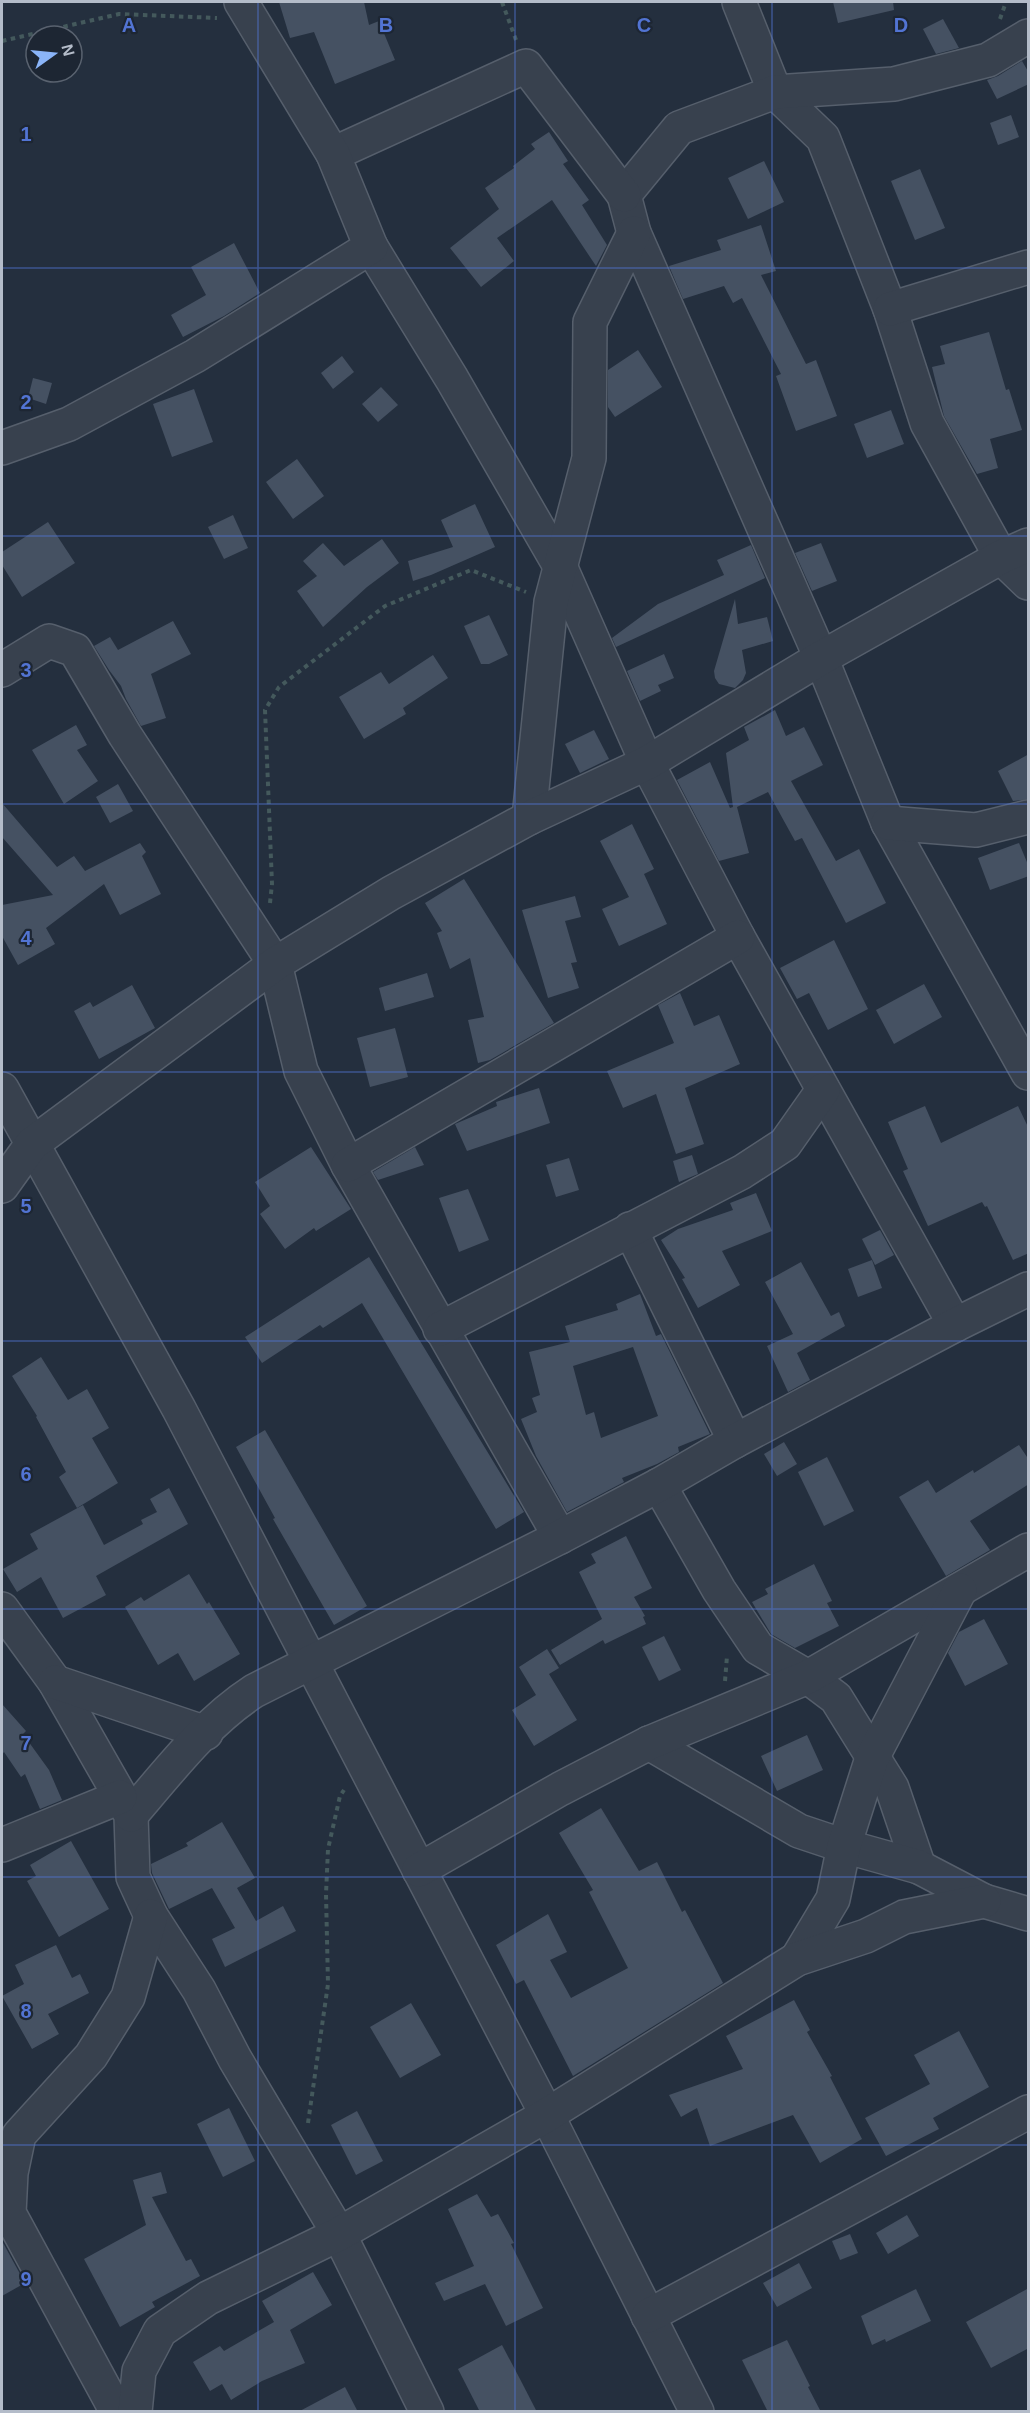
<svg xmlns="http://www.w3.org/2000/svg" width="1030" height="2413" font-family="Arial,sans-serif">
<rect width="100%" height="100%" fill="#242f3e"/>
<!-- building -->
<g fill="#455162" fill-rule="evenodd">
<path d="M 279,2 L 364,2 L 369,25 L 379,21 L 395,60 L 335,84 L 314,32 L 290,38 Z"/>
<path d="M 833,2 L 893,2 L 894,10 L 838,23 Z"/>
<path d="M 943,19 L 959,48 L 936,54 L 923,29 Z"/>
<path d="M 1022,61 L 1029,73 L 1029,84 L 997,99 L 987,80 L 998,76 Z"/>
<path d="M 1011,115 L 1019,137 L 998,145 L 990,123 Z"/>
<path d="M 549,132 L 568,161 L 563,164 L 589,200 L 582,205 L 607,245 L 596,266 L 552,200 L 497,238 L 514,261 L 481,287 L 450,248 L 499,209 L 485,188 L 514,168 L 513,166 L 535,149 L 531,144 Z"/>
<path d="M 764,161 L 784,202 L 748,219 L 728,178 Z"/>
<path d="M 920,169 L 945,228 L 915,240 L 891,181 Z"/>
<path d="M 761,225 L 776,271 L 761,275 L 806,364 L 816,360 L 837,416 L 796,431 L 776,376 L 781,374 L 742,298 L 733,303 L 724,286 L 683,299 L 669,266 L 721,250 L 717,240 Z"/>
<path d="M 234,243 L 260,293 L 224,316 L 183,337 L 171,315 L 206,295 L 191,267 Z"/>
<path d="M 989,332 L 1006,390 L 1009,389 L 1022,430 L 990,439 L 998,468 L 977,474 L 944,416 L 932,367 L 945,364 L 940,346 Z"/>
<path d="M 638,350 L 662,387 L 615,417 L 608,407 L 608,370 Z"/>
<path d="M 342,356 L 354,372 L 333,389 L 321,373 Z"/>
<path d="M 33,378 L 52,383 L 46,404 L 28,398 Z"/>
<path d="M 381,387 L 398,405 L 378,422 L 362,404 Z"/>
<path d="M 194,389 L 213,442 L 172,457 L 153,404 Z"/>
<path d="M 891,410 L 904,444 L 867,458 L 854,424 Z"/>
<path d="M 297,459 L 324,496 L 293,519 L 266,482 Z"/>
<path d="M 475,504 L 495,547 L 431,575 L 413,581 L 408,561 L 453,547 L 441,520 Z"/>
<path d="M 233,515 L 248,548 L 224,559 L 208,527 Z"/>
<path d="M 48,522 L 75,563 L 22,597 L 2,565 L 2,552 Z"/>
<path d="M 382,539 L 399,563 L 367,587 L 323,627 L 297,591 L 317,576 L 303,561 L 323,543 L 344,566 Z"/>
<path d="M 821,543 L 837,581 L 812,591 L 795,553 Z"/>
<path d="M 751,545 L 765,578 L 616,647 L 612,638 L 658,604 L 724,575 L 717,560 Z"/>
<path d="M 735,599 L 738,624 L 767,617 L 773,641 L 742,650 L 746,673 L 743,680 L 735,688 L 719,684 L 715,678 L 714,671 Z"/>
<path d="M 489,615 L 508,655 L 489,664 L 481,664 L 464,626 Z"/>
<path d="M 173,621 L 191,654 L 151,674 L 166,718 L 141,726 L 126,699 L 121,686 L 109,670 L 94,646 L 110,637 L 118,650 Z"/>
<path d="M 664,654 L 674,678 L 658,685 L 661,691 L 640,701 L 627,671 Z"/>
<path d="M 433,655 L 448,678 L 403,708 L 406,714 L 364,739 L 339,697 L 381,672 L 389,684 Z"/>
<path d="M 775,710 L 786,736 L 804,727 L 823,765 L 791,781 L 836,861 L 859,849 L 886,903 L 846,923 L 802,838 L 795,841 L 768,792 L 737,807 L 749,853 L 719,861 L 677,780 L 710,762 L 730,808 L 733,807 L 726,753 L 749,740 L 744,727 Z"/>
<path d="M 76,725 L 87,745 L 77,750 L 98,781 L 64,804 L 32,750 Z"/>
<path d="M 594,730 L 609,759 L 580,773 L 565,744 Z"/>
<path d="M 1029,754 L 1029,799 L 1013,801 L 998,771 Z"/>
<path d="M 118,784 L 133,811 L 110,823 L 96,797 Z"/>
<path d="M 2,803 L 57,867 L 74,856 L 85,871 L 140,843 L 146,852 L 142,856 L 161,894 L 120,915 L 104,884 L 46,928 L 55,944 L 18,965 L 2,936 L 2,905 L 53,895 L 2,837 Z"/>
<path d="M 632,824 L 654,869 L 644,874 L 667,924 L 619,946 L 602,909 L 629,897 L 600,841 Z"/>
<path d="M 1019,843 L 1029,867 L 1029,876 L 990,890 L 978,858 Z"/>
<path d="M 464,879 L 554,1023 L 490,1060 L 478,1063 L 468,1020 L 484,1017 L 470,958 L 450,969 L 437,933 L 442,931 L 425,903 Z"/>
<path d="M 575,896 L 581,917 L 565,921 L 577,962 L 571,963 L 579,988 L 548,998 L 522,910 Z"/>
<path d="M 834,940 L 868,1009 L 828,1030 L 809,993 L 797,999 L 780,968 Z"/>
<path d="M 427,973 L 434,997 L 385,1011 L 379,988 Z"/>
<path d="M 924,984 L 942,1017 L 894,1044 L 876,1010 Z"/>
<path d="M 132,985 L 155,1028 L 99,1059 L 74,1011 L 90,1002 L 93,1007 Z"/>
<path d="M 680,993 L 694,1026 L 719,1015 L 740,1064 L 685,1088 L 704,1144 L 676,1154 L 656,1094 L 623,1108 L 607,1071 L 674,1043 L 658,1005 Z"/>
<path d="M 395,1028 L 408,1077 L 370,1087 L 357,1038 Z"/>
<path d="M 539,1088 L 550,1123 L 467,1151 L 455,1124 L 497,1106 L 496,1102 Z"/>
<path d="M 925,1106 L 941,1143 L 1018,1106 L 1029,1129 L 1029,1253 L 1013,1260 L 987,1206 L 985,1207 L 982,1202 L 928,1226 L 903,1171 L 908,1169 L 888,1122 Z"/>
<path d="M 311,1147 L 351,1209 L 316,1231 L 314,1228 L 285,1249 L 260,1214 L 270,1206 L 255,1182 Z"/>
<path d="M 415,1147 L 424,1165 L 378,1180 L 373,1172 Z"/>
<path d="M 692,1155 L 698,1174 L 679,1182 L 673,1161 Z"/>
<path d="M 569,1158 L 579,1190 L 556,1197 L 546,1165 Z"/>
<path d="M 468,1189 L 489,1240 L 459,1252 L 439,1198 Z"/>
<path d="M 756,1193 L 772,1231 L 722,1251 L 740,1285 L 698,1308 L 682,1279 L 685,1278 L 661,1240 L 678,1229 L 733,1210 L 730,1203 Z"/>
<path d="M 880,1230 L 894,1255 L 875,1265 L 862,1239 Z"/>
<path d="M 369,1257 L 524,1512 L 496,1529 L 362,1303 L 323,1328 L 320,1325 L 262,1363 L 245,1337 Z"/>
<path d="M 872,1260 L 882,1288 L 858,1297 L 848,1269 Z"/>
<path d="M 801,1262 L 831,1316 L 839,1312 L 845,1326 L 797,1353 L 810,1380 L 788,1392 L 767,1346 L 793,1334 L 765,1282 Z"/>
<path d="M 640,1294 L 656,1336 L 661,1334 L 710,1434 L 678,1447 L 679,1452 L 657,1464 L 622,1478 L 624,1482 L 567,1512 L 536,1456 L 521,1419 L 537,1412 L 532,1398 L 540,1395 L 529,1352 L 570,1342 L 565,1326 L 618,1310 L 616,1304 ZM 633,1347 L 658,1416 L 601,1438 L 594,1412 L 586,1415 L 573,1366 Z"/>
<path d="M 41,1357 L 68,1400 L 87,1389 L 109,1428 L 92,1438 L 118,1483 L 77,1508 L 59,1477 L 66,1472 L 36,1417 L 37,1416 L 12,1376 Z"/>
<path d="M 265,1430 L 367,1606 L 334,1625 L 273,1519 L 275,1518 L 236,1447 Z"/>
<path d="M 784,1442 L 797,1464 L 777,1476 L 764,1454 Z"/>
<path d="M 1019,1445 L 1029,1460 L 1029,1484 L 970,1521 L 990,1550 L 946,1576 L 899,1497 L 928,1480 L 936,1493 L 973,1470 L 974,1473 Z"/>
<path d="M 827,1457 L 854,1511 L 824,1526 L 798,1472 Z"/>
<path d="M 169,1488 L 188,1524 L 96,1576 L 106,1595 L 63,1618 L 41,1577 L 17,1592 L 3,1569 L 38,1549 L 30,1534 L 83,1505 L 104,1545 L 143,1524 L 141,1520 L 157,1512 L 150,1499 Z"/>
<path d="M 626,1536 L 652,1588 L 634,1597 L 645,1616 L 643,1617 L 646,1624 L 605,1644 L 603,1640 L 560,1665 L 551,1650 L 602,1619 L 579,1572 L 596,1563 L 591,1554 Z"/>
<path d="M 814,1564 L 832,1601 L 827,1603 L 839,1626 L 795,1648 L 771,1634 L 752,1602 L 768,1594 L 765,1589 Z"/>
<path d="M 189,1574 L 207,1604 L 209,1602 L 240,1654 L 194,1681 L 178,1653 L 158,1665 L 125,1607 L 141,1597 L 144,1601 Z"/>
<path d="M 984,1619 L 1008,1664 L 965,1686 L 948,1653 L 959,1632 Z"/>
<path d="M 664,1636 L 681,1670 L 659,1681 L 642,1647 Z"/>
<path d="M 547,1649 L 559,1668 L 549,1674 L 577,1720 L 534,1746 L 512,1710 L 536,1695 L 519,1667 Z"/>
<path d="M 2,1704 L 26,1731 L 23,1734 L 49,1770 L 62,1800 L 40,1809 L 25,1774 L 21,1777 L 4,1752 L 2,1755 Z"/>
<path d="M 807,1735 L 823,1770 L 777,1791 L 761,1756 Z"/>
<path d="M 601,1808 L 639,1871 L 657,1862 L 682,1912 L 685,1910 L 723,1983 L 573,2076 L 524,1980 L 516,1984 L 496,1945 L 548,1914 L 567,1952 L 550,1960 L 571,1998 L 628,1968 L 589,1892 L 593,1890 L 559,1833 Z"/>
<path d="M 222,1822 L 255,1878 L 237,1888 L 256,1921 L 283,1906 L 296,1931 L 225,1967 L 212,1939 L 235,1928 L 212,1888 L 169,1909 L 152,1873 L 151,1864 L 188,1846 L 186,1843 Z"/>
<path d="M 71,1841 L 109,1909 L 59,1937 L 27,1881 L 36,1876 L 30,1865 Z"/>
<path d="M 56,1945 L 72,1978 L 80,1974 L 89,1993 L 48,2014 L 59,2034 L 32,2049 L 2,1996 L 24,1984 L 15,1965 Z"/>
<path d="M 794,2000 L 810,2030 L 807,2032 L 832,2076 L 830,2077 L 862,2139 L 820,2163 L 793,2115 L 710,2146 L 697,2108 L 681,2117 L 669,2095 L 743,2069 L 726,2036 Z"/>
<path d="M 411,2003 L 441,2055 L 400,2078 L 370,2027 Z"/>
<path d="M 959,2031 L 989,2087 L 933,2118 L 939,2129 L 886,2156 L 865,2118 L 930,2084 L 914,2055 Z"/>
<path d="M 229,2108 L 255,2161 L 223,2177 L 197,2124 Z"/>
<path d="M 357,2111 L 383,2161 L 356,2175 L 331,2125 Z"/>
<path d="M 161,2172 L 167,2193 L 152,2197 L 186,2261 L 191,2259 L 200,2276 L 152,2302 L 155,2307 L 120,2327 L 84,2259 L 146,2225 L 133,2180 Z"/>
<path d="M 477,2194 L 491,2217 L 498,2214 L 514,2243 L 511,2244 L 543,2308 L 506,2326 L 485,2284 L 444,2301 L 435,2283 L 474,2266 L 448,2209 Z"/>
<path d="M 907,2215 L 919,2236 L 888,2254 L 876,2233 Z"/>
<path d="M 850,2234 L 858,2253 L 840,2260 L 832,2241 Z"/>
<path d="M 2,2241 L 25,2283 L 2,2296 Z"/>
<path d="M 799,2263 L 812,2288 L 777,2307 L 763,2283 Z"/>
<path d="M 313,2272 L 332,2305 L 290,2330 L 305,2363 L 262,2381 L 231,2400 L 222,2384 L 210,2391 L 193,2362 L 220,2346 L 224,2351 L 274,2322 L 262,2301 Z"/>
<path d="M 1029,2288 L 1029,2348 L 991,2368 L 966,2322 Z"/>
<path d="M 916,2289 L 931,2321 L 886,2342 L 885,2339 L 872,2345 L 861,2316 Z"/>
<path d="M 787,2340 L 810,2386 L 808,2387 L 821,2412 L 768,2412 L 742,2360 Z"/>
<path d="M 502,2345 L 521,2381 L 537,2412 L 480,2412 L 458,2369 Z"/>
<path d="M 345,2387 L 358,2412 L 298,2412 Z"/>
</g>
<g fill="none" stroke-linecap="round" stroke-linejoin="round">
<defs>
<g id="minor">
<path d="M 739,2 L 775,92 L 823,138 L 890,309 L 927,423 L 1001,557 L 1028,583"/>
<path d="M 1028,36 L 988,60 L 894,84 L 775,92 L 679,128 L 624,195 L 634,233 L 821,658 L 888,823 L 1028,1073"/>
<path d="M 333,154 L 526,66 L 624,195"/>
<path d="M 371,247 L 452,379 L 560,566 L 647,763 L 738,937 L 955,1325"/>
<path d="M 890,309 L 1028,267"/>
<path d="M 2,448 L 69,424 L 195,356 L 371,247 L 333,154 L 241,2"/>
<path d="M 2,670 L 49,641 L 75,650 L 125,735 L 275,964 L 301,1071 L 348,1165 L 560,1537"/>
<path d="M 529,818 L 551,602 L 589,458 L 590,322 L 634,233"/>
<path d="M 888,823 L 976,830 L 1028,817"/>
<path d="M 2,1089 L 179,1409 L 547,2115 L 697,2412"/>
<path d="M 348,1165 L 738,937"/>
<path d="M 2,1186 L 32,1144 L 275,964 L 391,893 L 529,818 L 647,763 L 821,658 L 1001,557 L 1028,545"/>
<path d="M 630,1229 L 735,1441"/>
<path d="M 440,1329 L 742,1172 L 785,1144 L 823,1090"/>
<path d="M 659,1485 L 719,1590 L 758,1648 L 808,1677 L 836,1698 L 892,1788 L 919,1867"/>
<path d="M 2,1609 L 55,1682 L 131,1815 L 133,1877 L 151,1916 L 199,1990 L 235,2059 L 339,2234 L 427,2412"/>
<path d="M 55,1682 L 206,1733"/>
<path d="M 649,1743 L 799,1831 L 844,1846 L 919,1867 L 984,1901 L 1028,1914"/>
<path d="M 131,1815 C 168,1772 206,1722 254,1691 L 560,1537 L 659,1485 L 735,1441 L 955,1325 L 1028,1289"/>
<path d="M 2,1845 L 120,1797"/>
<path d="M 419,1870 L 560,1789 L 649,1743 L 808,1677 L 1028,1550"/>
<path d="M 797,1959 L 833,1899 L 844,1846 L 872,1758 L 960,1590"/>
<path d="M 648,2316 L 1028,2112"/>
<path d="M 117,2412 L 9,2213 L 11,2173 L 19,2135 L 91,2056 L 128,1997 L 151,1916"/>
<path d="M 135,2412 L 139,2371 L 160,2331 L 208,2298 L 339,2234 L 547,2115 L 797,1959 L 866,1936 L 904,1917 L 984,1901"/>
</g>
</defs>
<!-- minor casing -->
<use href="#minor" stroke="#565f6c" stroke-width="36"/>
<!-- path -->
<g stroke="#44595c" stroke-width="4" stroke-dasharray="4.5 4.5" stroke-linecap="butt">
<path d="M 502,2 L 516,40"/>
<path d="M 1000,19 L 1006,2"/>
<path d="M 2,41 L 119,14 L 217,18"/>
<path d="M 270,903 L 272,884 L 265,710 L 279,687 L 385,606 L 471,570 L 526,592"/>
<path d="M 725,1681 L 727,1656"/>
<path d="M 308,2123 L 328,1984 L 326,1894 L 328,1849 L 340,1796 L 344,1790"/>
</g>
<!-- minor -->
<use href="#minor" stroke="#38414e" stroke-width="33"/>
</g>
<!-- grid -->
<path fill="none" stroke="#5274d3" stroke-width="1.5" stroke-opacity="0.55" d="M 258,2 L 258,2412M 515,2 L 515,2412M 772,2 L 772,2412M 2,268 L 1028,268M 2,536 L 1028,536M 2,804 L 1028,804M 2,1072 L 1028,1072M 2,1341 L 1028,1341M 2,1609 L 1028,1609M 2,1877 L 1028,1877M 2,2145 L 1028,2145"/>
<g font-size="20" text-anchor="middle" font-weight="bold" fill="#5274d3" stroke="#1d2633" stroke-width="4.5" stroke-linejoin="round" paint-order="stroke">
<text x="129" y="32">A</text>
<text x="386" y="32">B</text>
<text x="644" y="32">C</text>
<text x="901" y="32">D</text>
<text x="26" y="141">1</text>
<text x="26" y="409">2</text>
<text x="26" y="677">3</text>
<text x="26" y="945">4</text>
<text x="26" y="1213">5</text>
<text x="26" y="1481">6</text>
<text x="26" y="1750">7</text>
<text x="26" y="2018">8</text>
<text x="26" y="2286">9</text>
</g>
<!-- border -->
<rect width="1030" height="2413" fill="none" stroke="#b4bcc9" stroke-width="6"/>
<!-- north arrow -->
<g transform="translate(54 54) rotate(75)"><circle r="28" fill="#1d2633" stroke="#59626f" stroke-width="1.5"/>
<path d="M0-4.5L10 22L0 15L-10 22Z" fill="#8ab4f8"/>
<text y="-9" font-size="16" font-weight="bold" text-anchor="middle" fill="#b4bcc9">N</text>
</g>
</svg>
